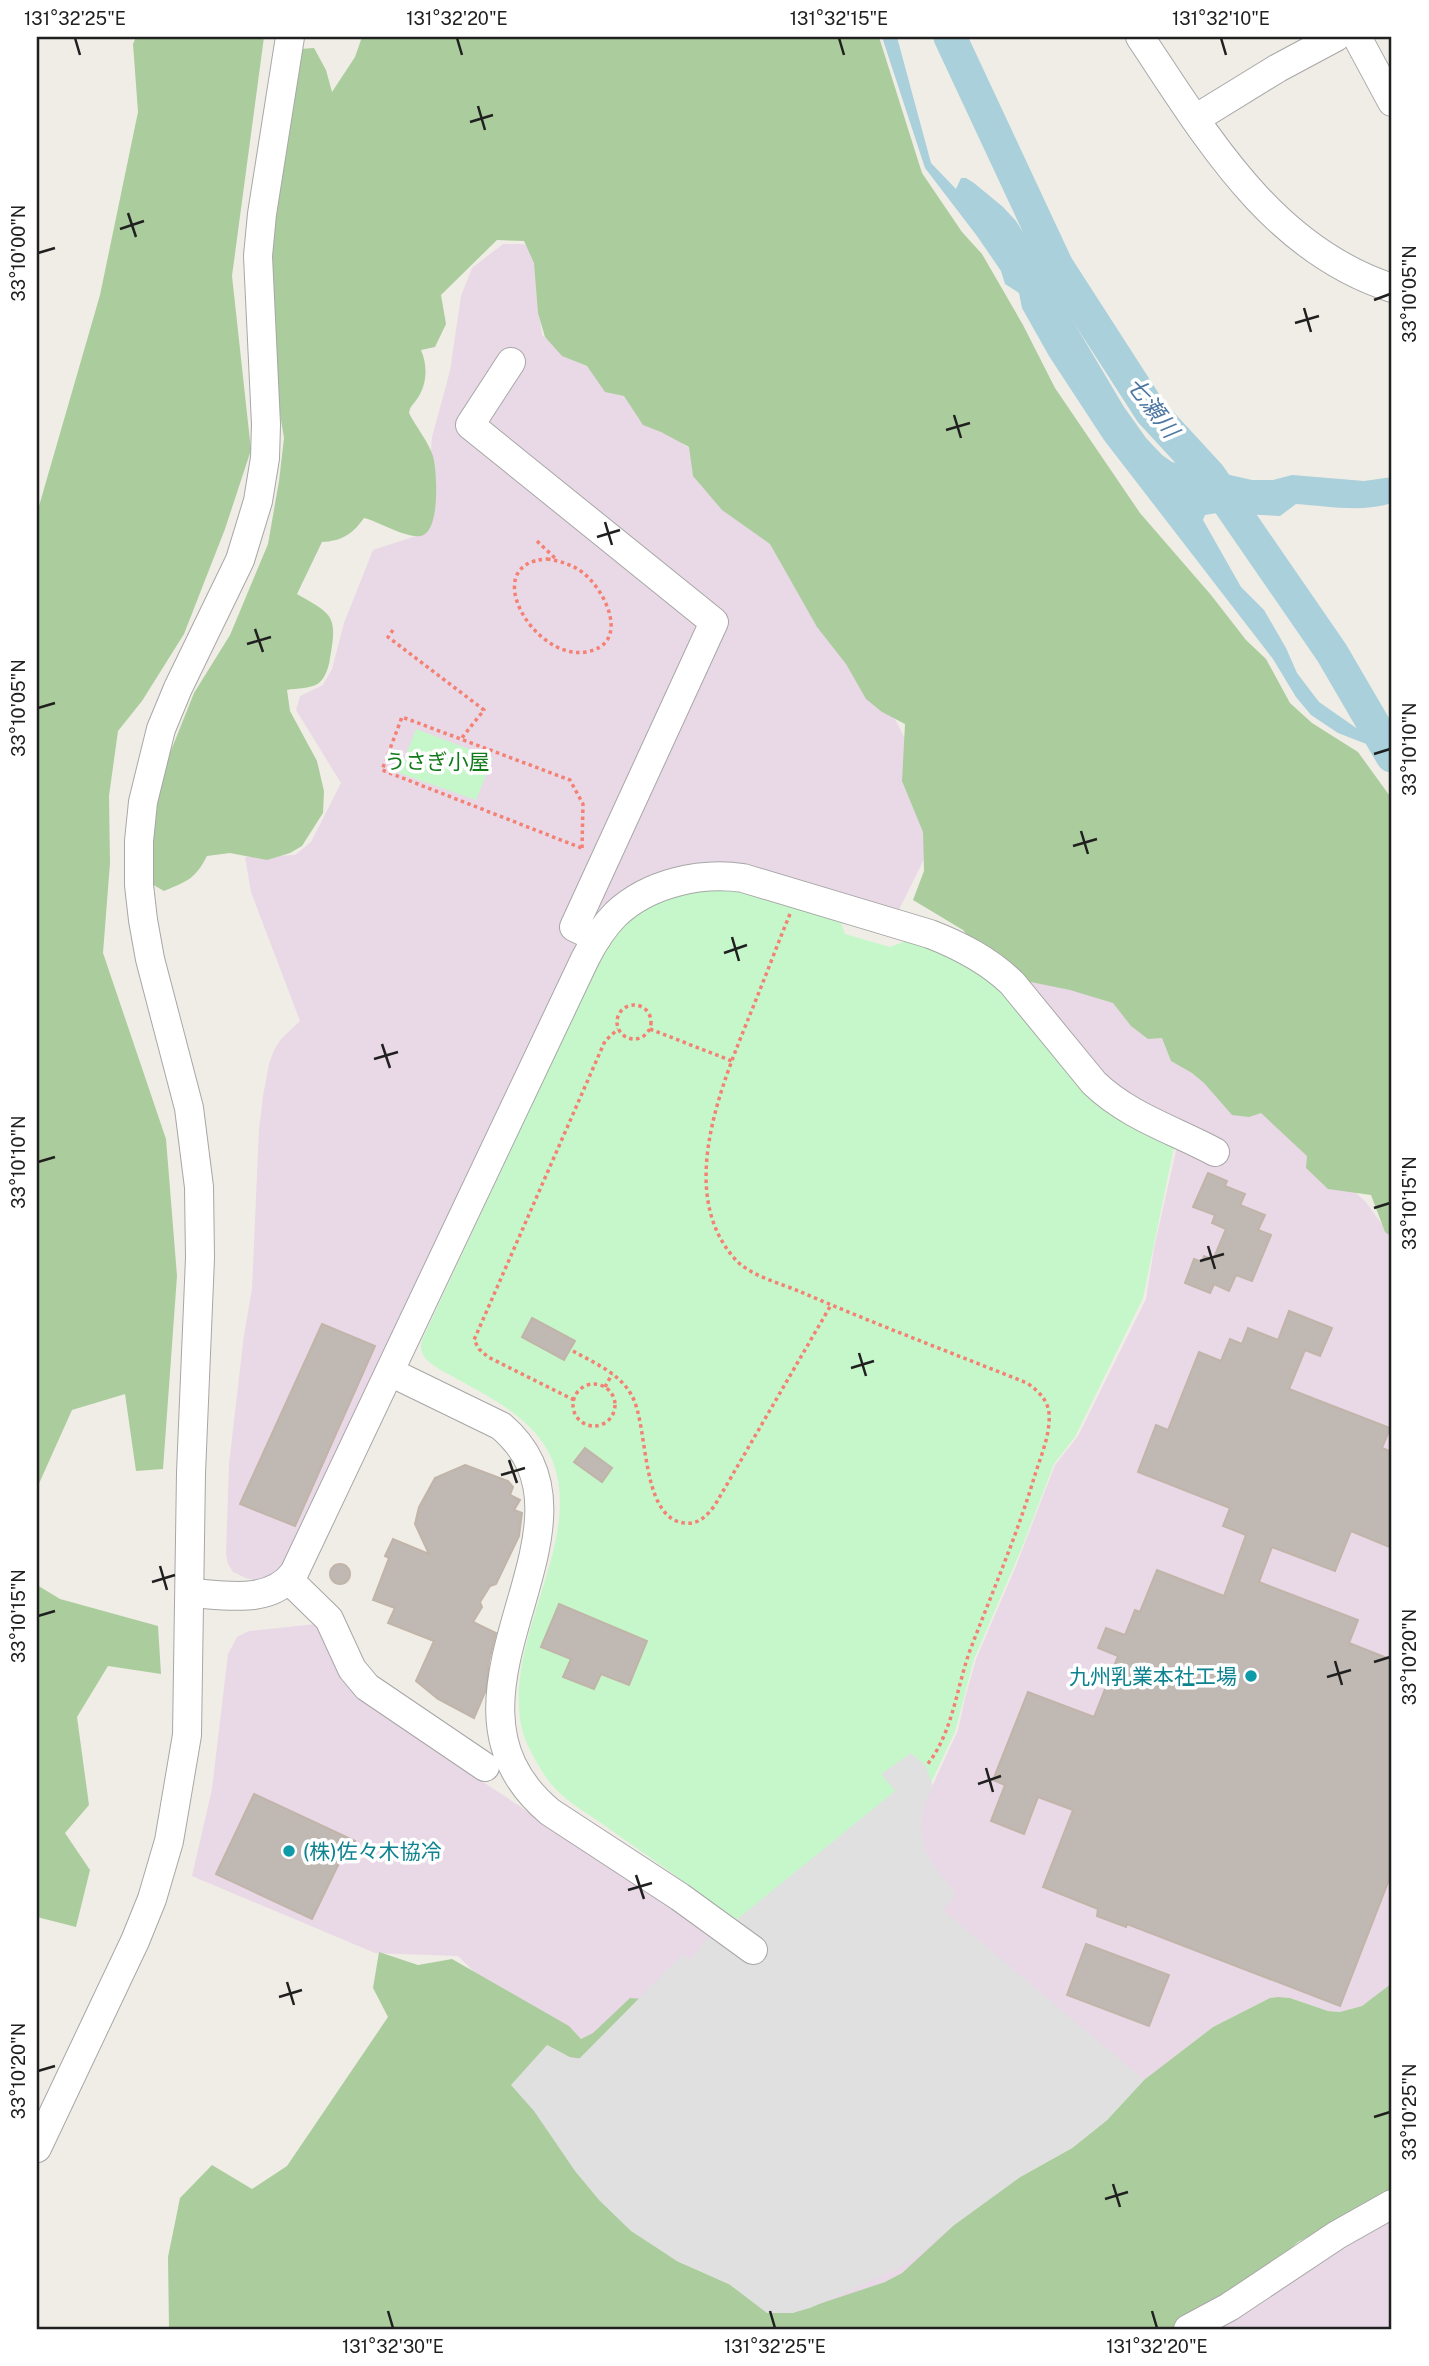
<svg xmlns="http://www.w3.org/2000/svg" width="1429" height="2366" font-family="'Public Sans','Noto Sans JP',sans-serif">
<rect width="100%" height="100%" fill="#f0ede6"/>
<!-- industrial -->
<g fill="#e9d9e6">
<path d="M 503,244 L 524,244 L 536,253 L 537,296 L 542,335 L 570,359 L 615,379 L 685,446 L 713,455 L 894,717 L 909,747 L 925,817 L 927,853 L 896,916 L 632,892 L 289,1563 L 264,1582 L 246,1578 L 233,1572 L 228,1564 L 226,1554 L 229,1464 L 244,1335 L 252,1289 L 259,1129 L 263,1096 L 269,1064 L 274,1050 L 281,1039 L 300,1021 L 251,892 L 245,857 L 295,855 L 311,842 L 341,783 L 296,710 L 300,696 L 323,685 L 332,669 L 344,623 L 373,550 L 416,536 L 427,500 L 432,437 L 450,371 L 461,296 L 472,268 Z"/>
<path d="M 1073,921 L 1256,1104 L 1365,1201 L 1392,1238 L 1392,1983 L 1362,2006 L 1340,2012 L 1328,2011 L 1290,1998 L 1278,1997 L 1270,1998 L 1213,2027 L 1144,2080 L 1107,2120 L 1020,2177 L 954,2225 L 902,2273 L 885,2282 L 810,2308 L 677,2261 L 631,2231 L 547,2045 L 458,1956 L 375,1953 L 192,1876 L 212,1789 L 228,1654 L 237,1637 L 249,1631 L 316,1624 L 428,1745 L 717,1938 L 924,1804 L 958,1730 L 965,1698 L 976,1659 L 1016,1566 L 1055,1465 L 1078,1436 L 1146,1299 L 1154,1248 L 1178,1142 L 1140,1106 L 1101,1075 L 1014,973 Z"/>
<path d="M 1392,2220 L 1392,2329 L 1203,2329 L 1339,2246 Z"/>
</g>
<!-- forest -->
<g fill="#abcd9d">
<path d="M 136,37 L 264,37 L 232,276 L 251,450 L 225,529 L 184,634 L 142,701 L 118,731 L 109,796 L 110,863 L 103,953 L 166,1139 L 177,1276 L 163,1469 L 136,1471 L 125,1394 L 72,1410 L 37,1488 L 37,513 L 100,295 L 138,112 L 133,44 Z"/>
<path d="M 362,37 L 879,37 L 922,173 L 962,232 L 982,254 L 1023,325 L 1055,388 L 1140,513 L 1211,595 L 1246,640 L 1266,659 L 1290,703 L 1312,723 L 1358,752 L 1392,799 L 1392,1237 L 1385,1232 L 1371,1195 L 1328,1189 L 1306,1168 L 1307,1156 L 1261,1113 L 1249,1117 L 1232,1115 L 1204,1083 L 1192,1073 L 1171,1061 L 1162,1038 L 1148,1039 L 1131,1026 L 1113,1003 L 1070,990 L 1021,980 L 987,959 L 963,930 L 913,900 L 924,871 L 923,832 L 902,781 L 905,724 L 882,712 L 866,699 L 846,664 L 817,627 L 770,544 L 722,510 L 693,476 L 689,447 L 661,432 L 643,425 L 624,396 L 605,392 L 587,366 L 562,356 L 545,337 L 538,313 L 534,263 L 524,241 L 497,240 L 441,295 L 446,324 L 435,347 L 421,350 C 428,366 427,385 417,399 C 413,405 410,406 409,413 C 416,427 428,441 433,456 C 437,470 441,534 420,536 C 405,538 380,522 364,518 C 352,535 341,541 322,542 L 297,594 C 332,614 338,615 330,658 C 329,666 326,677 319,683 C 311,689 297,688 287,690 L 290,711 L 317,761 L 324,791 L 323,813 L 302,846 L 290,853 L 267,860 L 230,853 L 207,856 C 195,879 188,881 164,891 L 150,883 L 151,829 L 164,768 L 194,693 L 230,635 L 268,544 L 279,481 L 284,438 L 273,372 L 268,279 L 272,206 L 300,49 L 314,48 L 326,70 L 332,92 L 355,57 Z"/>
<path d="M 37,1585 L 60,1599 L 158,1626 L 161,1674 L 108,1666 L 77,1717 L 89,1805 L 65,1833 L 90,1870 L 76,1927 L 37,1917 Z"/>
<path d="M 379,1952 L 418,1965 L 452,1959 L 569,2026 L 581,2039 L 593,2033 L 630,1998 L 643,1999 L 584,2059 L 569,2057 L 547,2045 L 633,2223 L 658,2248 L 677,2261 L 729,2284 L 748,2297 L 792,2313 L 885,2282 L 902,2273 L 954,2225 L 1020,2177 L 1072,2148 L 1107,2120 L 1144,2080 L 1213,2027 L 1270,1998 L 1278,1997 L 1290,1998 L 1328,2011 L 1340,2012 L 1362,2006 L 1392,1983 L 1392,2190 L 1349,2216 L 1298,2242 L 1275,2262 L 1185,2325 L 1171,2329 L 169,2329 L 168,2257 L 180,2198 L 212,2165 L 252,2189 L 287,2166 L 388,2017 L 373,1988 Z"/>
</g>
<!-- park -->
<g fill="#c6f7ca">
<path d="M 416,729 L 493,758 L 476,800 L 399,773 Z"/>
<path d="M 725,885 L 839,917 L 845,934 L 890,947 L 906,941 L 928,946 L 978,971 L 1175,1142 L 1143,1298 L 1075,1437 L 1054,1464 L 1021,1550 L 974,1659 L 955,1732 L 921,1804 L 775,1908 L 736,1919 C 695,1889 653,1860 611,1830 C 592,1816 567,1803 552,1785 C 542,1773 525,1744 522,1729 C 510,1679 533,1622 547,1574 C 558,1536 568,1493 550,1455 C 532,1418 492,1398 457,1379 C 447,1373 435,1368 426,1359 C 421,1354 420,1347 422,1340 L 600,959 L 618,928 L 654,898 Z"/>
</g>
<!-- parking -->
<path fill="#e0e0e0" d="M 911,1753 L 926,1766 L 933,1787 L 926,1800 L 921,1824 L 925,1850 L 931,1862 L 956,1894 L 943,1910 L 1144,2080 L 1107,2120 L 1072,2148 L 1020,2177 L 954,2225 L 913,2259 L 897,2269 L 810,2308 L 792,2313 L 767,2313 L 729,2284 L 677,2261 L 631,2231 L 599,2200 L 575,2171 L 534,2111 L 511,2085 L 547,2045 L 577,2061 L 683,1954 L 690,1960 L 707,1938 L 718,1938 L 736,1920 L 895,1791 L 881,1774 Z"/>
<!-- water -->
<path fill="#a9d0db" d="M 882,37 L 897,37 L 931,163 L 956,189 L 961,178 L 966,178 L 974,183 L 1003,207 L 1016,221 L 1052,279 L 1060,299 L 1124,407 L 1146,438 L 1162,455 L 1172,462 L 1252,480 L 1273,480 L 1292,475 L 1364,481 L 1392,477 L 1392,503 C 1361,513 1327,506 1296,504 L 1280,516 L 1217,513 L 1205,515 L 1203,520 L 1241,587 L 1264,610 L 1286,648 L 1297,673 L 1319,702 L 1365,734 L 1376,736 L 1392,745 L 1392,768 L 1369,745 L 1338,733 L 1311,715 L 1296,697 L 1273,659 L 1104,440 L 1049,356 L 1022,308 L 1019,293 L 1005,284 L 1001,271 L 977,236 L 925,168 Z"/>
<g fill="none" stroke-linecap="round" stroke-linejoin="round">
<!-- river -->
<path stroke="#a9d0db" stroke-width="33" d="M 950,37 L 1057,266 L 1151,412 L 1210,476 L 1332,653 L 1392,756"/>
</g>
<!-- building -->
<g fill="#c0b9b3" stroke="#c1b4a9" stroke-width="2">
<path d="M 1208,1173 L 1227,1181 L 1225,1186 L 1245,1194 L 1240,1205 L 1265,1215 L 1258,1230 L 1271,1235 L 1252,1281 L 1236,1275 L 1229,1291 L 1214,1284 L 1210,1293 L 1185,1283 L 1194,1259 L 1202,1262 L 1204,1256 L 1213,1260 L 1226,1229 L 1212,1223 L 1215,1215 L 1193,1207 Z"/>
<path d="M 1289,1311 L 1332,1328 L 1320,1356 L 1305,1350 L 1289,1389 L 1390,1428 L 1382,1448 L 1392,1452 L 1392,1548 L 1351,1531 L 1335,1571 L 1272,1547 L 1259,1582 L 1358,1620 L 1349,1643 L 1392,1660 L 1392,1872 L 1340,2006 L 1127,1924 L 1126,1927 L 1097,1916 L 1098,1909 L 1043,1887 L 1073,1810 L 1038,1797 L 1024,1834 L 991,1821 L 1005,1785 L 993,1780 L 1028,1692 L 1094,1717 L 1118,1656 L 1098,1648 L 1106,1628 L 1125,1635 L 1135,1610 L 1140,1612 L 1157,1570 L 1224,1596 L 1246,1535 L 1223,1526 L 1230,1508 L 1138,1472 L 1156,1425 L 1168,1430 L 1199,1352 L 1221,1361 L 1230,1339 L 1242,1344 L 1248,1328 L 1278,1340 Z"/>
<path d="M 532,1318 L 575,1341 L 564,1360 L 522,1337 Z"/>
<path d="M 322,1324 L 375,1346 L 295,1526 L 240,1504 Z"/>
<path d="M 585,1448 L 612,1468 L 602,1482 L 574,1462 Z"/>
<path d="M 465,1465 L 508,1481 L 513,1487 L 510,1495 L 520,1500 L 514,1510 L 522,1513 L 519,1536 L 496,1584 L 490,1586 L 480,1602 L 482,1607 L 473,1622 L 496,1633 L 489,1661 L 486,1690 L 474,1718 L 438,1699 L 416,1681 L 434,1641 L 388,1623 L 395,1608 L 373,1600 L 389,1558 L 385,1556 L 393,1539 L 429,1554 L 415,1524 L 419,1507 L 435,1478 Z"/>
<circle cx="340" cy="1574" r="10"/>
<path d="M 559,1604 L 647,1641 L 629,1685 L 601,1674 L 594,1689 L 563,1677 L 571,1659 L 541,1647 Z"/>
<path d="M 254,1794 L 355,1841 L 344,1863 L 340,1861 L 312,1919 L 216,1874 Z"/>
<path d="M 1086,1944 L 1169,1975 L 1149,2026 L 1067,1995 Z"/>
</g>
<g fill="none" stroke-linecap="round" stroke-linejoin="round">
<defs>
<g id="minor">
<path d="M 1140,37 C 1207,137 1271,249 1392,288"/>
<path d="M 1357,37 L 1392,102"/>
<path d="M 1195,119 L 1278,68 L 1336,37"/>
<path d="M 511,362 L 470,425 L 714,622 L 574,927 L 597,938"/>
<path d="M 390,1372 L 501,1426 C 620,1527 411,1696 550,1812 L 680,1897 L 753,1950"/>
<path d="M 289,1580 L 329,1619 L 352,1669 L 367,1687 L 485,1767"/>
<path d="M 190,1593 C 225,1595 270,1605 294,1573 L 585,959 C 593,943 603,927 616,914 C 649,883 700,872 743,878 L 930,934 C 961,946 988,960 1012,983 L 1094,1083 C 1128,1116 1174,1130 1215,1152"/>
<path d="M 37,2148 L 135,1941 L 152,1899 L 169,1841 L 187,1735 L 191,1473 L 200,1258 L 199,1187 L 189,1108 L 150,959 L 143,920 L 139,885 L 139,841 L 143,802 L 161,729 L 178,688 L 240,560 L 258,501 L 265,458 L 266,424 L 258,256 L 262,214 L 290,37"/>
<path d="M 1188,2329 L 1229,2307 L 1337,2235 L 1392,2204"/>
</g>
</defs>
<!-- minor casing -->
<use href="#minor" stroke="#a7a7a7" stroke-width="30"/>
<!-- path -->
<g stroke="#f38174" stroke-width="3.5" stroke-dasharray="3.5 3.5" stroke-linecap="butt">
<path d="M 537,541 L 557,560"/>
<path d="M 547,559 C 560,561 571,564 582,572 C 605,589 632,644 586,652 C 534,661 477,563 547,559 Z"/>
<path d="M 393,630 L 388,637 L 484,710 L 461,739"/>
<path d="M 582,848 L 583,804 L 570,780 L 402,717 L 382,770 L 584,849"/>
<path d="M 790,914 C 776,948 763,983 749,1017 C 721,1087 676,1193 735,1259 C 750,1276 780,1283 801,1292 C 875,1324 952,1353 1027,1383 C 1041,1393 1051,1403 1049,1422 C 1048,1441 1039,1461 1034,1478 C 1016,1538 991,1595 969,1653 C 956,1691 952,1735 926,1766"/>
<circle cx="634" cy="1022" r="17"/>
<path d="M 650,1029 L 732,1061"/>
<path d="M 573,1351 C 594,1363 620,1373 632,1396 C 649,1427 640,1517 684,1523 C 698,1525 707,1516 715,1505 L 831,1305"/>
<circle cx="594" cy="1405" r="21"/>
<path d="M 605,1387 L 612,1374"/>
<path d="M 574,1400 L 488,1357 L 479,1349 L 474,1340 L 605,1041 L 618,1029"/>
</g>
<!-- minor -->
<use href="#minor" stroke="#fff" stroke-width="28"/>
</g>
<!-- ticks -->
<path fill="none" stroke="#202020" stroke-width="2.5" d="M 75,38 L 80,55M 457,38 L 462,55M 839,38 L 844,55M 1221,38 L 1226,55M 478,106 L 485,130M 470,122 L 493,115M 128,213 L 136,237M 120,229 L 144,221M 38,253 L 55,248M 1374,300 L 1390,294M 1304,308 L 1311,332M 1295,323 L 1319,316M 954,415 L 961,438M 946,430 L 970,423M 605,522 L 612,545M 597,537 L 620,530M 255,629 L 263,652M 247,644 L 271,637M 38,708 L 55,703M 1374,754 L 1390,749M 1081,831 L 1088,854M 1073,846 L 1097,839M 732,937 L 739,961M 724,953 L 747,945M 382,1044 L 390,1068M 374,1059 L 398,1052M 38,1162 L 55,1157M 1374,1208 L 1390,1203M 1208,1246 L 1215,1269M 1200,1261 L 1224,1254M 859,1353 L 866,1376M 851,1368 L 874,1361M 509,1460 L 517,1483M 501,1475 L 525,1468M 160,1566 L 167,1590M 152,1582 L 175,1575M 38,1616 L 55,1611M 1335,1661 L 1342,1685M 1374,1662 L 1390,1657M 1327,1677 L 1351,1670M 986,1768 L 993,1792M 978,1784 L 1001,1776M 636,1875 L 644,1899M 628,1890 L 652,1883M 287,1982 L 294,2005M 279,1997 L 302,1990M 38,2071 L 55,2066M 1374,2117 L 1390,2112M 1113,2184 L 1120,2207M 1105,2199 L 1128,2192M 388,2311 L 393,2328M 770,2311 L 775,2328M 1152,2311 L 1157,2328"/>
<!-- markers -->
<g fill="#0f9aa8" stroke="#fff" stroke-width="2.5">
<circle cx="1251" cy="1676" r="7"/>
<circle cx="289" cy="1851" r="7"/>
</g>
<g text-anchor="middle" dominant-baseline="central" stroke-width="7" stroke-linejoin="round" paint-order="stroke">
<!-- park labels -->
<g font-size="21" fill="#117a1a" stroke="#fff">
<text x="437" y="761">うさぎ小屋</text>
</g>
<!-- culture labels -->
<g font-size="21" fill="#0d838f" stroke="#fff" text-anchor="end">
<text x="1237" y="1676">九州乳業本社工場</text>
<text x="303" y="1851" text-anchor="start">(株)佐々木協冷</text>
</g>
<!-- water labels -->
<g font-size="23" font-style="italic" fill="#4d78a3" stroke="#fff">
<text transform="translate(1153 407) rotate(53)">七瀬川</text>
</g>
</g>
<!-- border -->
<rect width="1429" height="2366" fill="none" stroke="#ffffff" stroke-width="77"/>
<rect x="38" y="38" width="1352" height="2290" fill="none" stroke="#202020" stroke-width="2.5"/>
<g font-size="18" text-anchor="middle" fill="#202020">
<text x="75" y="25">131°32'25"E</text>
<text x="457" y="25">131°32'20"E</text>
<text x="839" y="25">131°32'15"E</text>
<text x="1221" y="25">131°32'10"E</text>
<text transform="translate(19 253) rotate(-90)" y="6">33°10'00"N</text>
<text transform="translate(1410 294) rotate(-90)" y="6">33°10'05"N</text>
<text transform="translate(19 708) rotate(-90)" y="6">33°10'05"N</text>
<text transform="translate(1410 749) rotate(-90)" y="6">33°10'10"N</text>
<text transform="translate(19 1162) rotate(-90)" y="6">33°10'10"N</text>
<text transform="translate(1410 1203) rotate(-90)" y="6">33°10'15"N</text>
<text transform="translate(19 1616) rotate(-90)" y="6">33°10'15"N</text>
<text transform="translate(1410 1657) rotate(-90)" y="6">33°10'20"N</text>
<text transform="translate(19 2071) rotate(-90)" y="6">33°10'20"N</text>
<text transform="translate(1410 2112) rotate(-90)" y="6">33°10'25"N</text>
<text x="393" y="2353">131°32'30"E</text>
<text x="775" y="2353">131°32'25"E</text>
<text x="1157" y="2353">131°32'20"E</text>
</g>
</svg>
